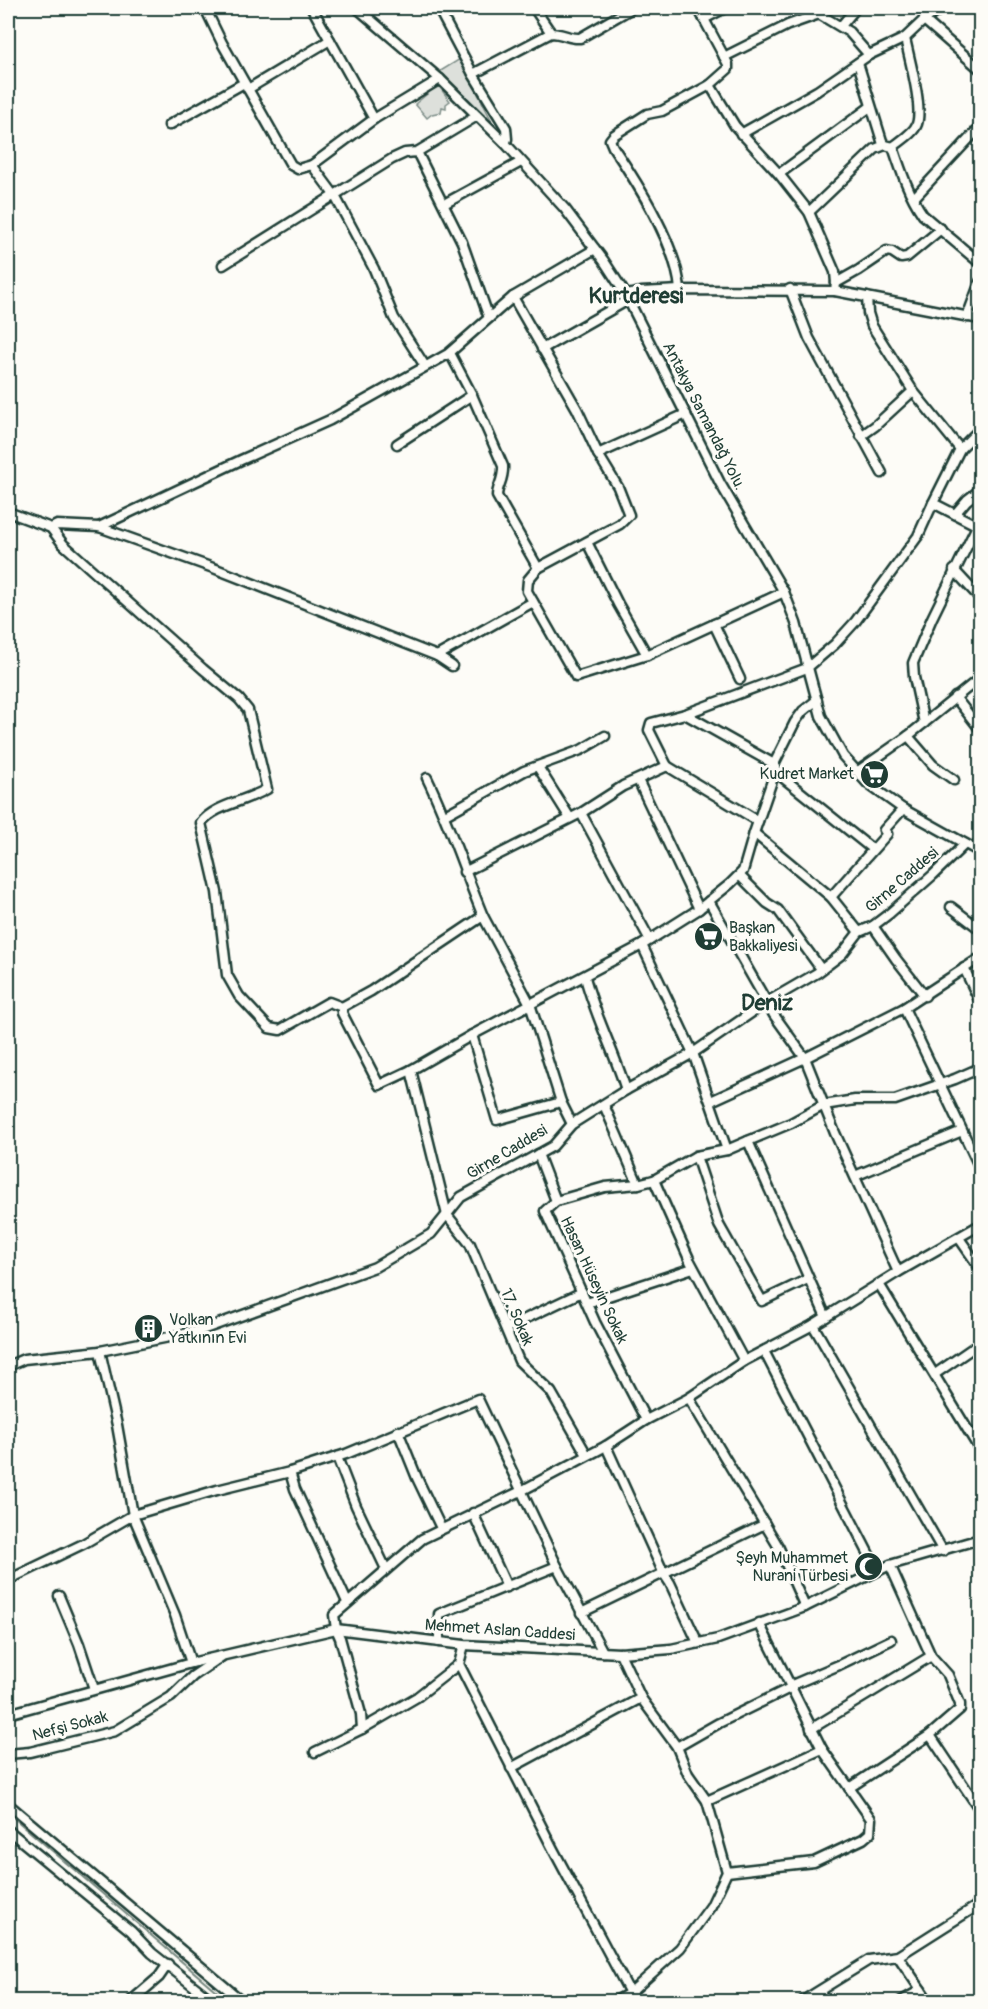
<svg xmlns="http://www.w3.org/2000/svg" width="988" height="2009" font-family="Pangolin,sans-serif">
<rect width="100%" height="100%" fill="#fdfcf7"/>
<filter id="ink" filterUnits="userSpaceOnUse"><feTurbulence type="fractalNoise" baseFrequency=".0167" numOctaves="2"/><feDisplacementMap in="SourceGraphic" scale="12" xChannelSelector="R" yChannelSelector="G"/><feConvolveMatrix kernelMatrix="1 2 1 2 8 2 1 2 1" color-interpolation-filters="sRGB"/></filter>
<g filter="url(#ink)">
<!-- green -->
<g fill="#dde0db" stroke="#7e8e88" stroke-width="1.5">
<path d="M 460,59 L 496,129 L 439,72 Z"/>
<path d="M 438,85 L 450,101 L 446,104 L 446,108 L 442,107 L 441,112 L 432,114 L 427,118 L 415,104 Z"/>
</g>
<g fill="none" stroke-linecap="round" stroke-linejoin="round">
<!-- stream -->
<path stroke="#75877f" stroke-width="2" d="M 8,1813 L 229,2002"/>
<defs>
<g id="minor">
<path d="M 205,8 L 222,43 L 291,165 L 298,169 L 312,165 L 335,196 L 374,269 L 394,318 L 425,366"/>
<path d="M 312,8 L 374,119"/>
<path d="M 357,8 L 440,79 L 505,143 L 565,209 L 604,261 L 626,295 L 720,483 L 784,592 L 796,623 L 821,716 L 843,756 L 868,784 L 903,809 L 980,852"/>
<path d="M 438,8 L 473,74 L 506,128 L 507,139 L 505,143"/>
<path d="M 534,8 L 551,33"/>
<path d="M 812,8 L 819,14 L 849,32 L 869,55"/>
<path d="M 704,19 L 725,8"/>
<path d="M 924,20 L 980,69"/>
<path d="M 841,26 L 856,8"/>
<path d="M 724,57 L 788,25 L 819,14"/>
<path d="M 858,63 L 882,141 L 885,145 L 893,147 C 901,171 909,195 923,215 L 980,263"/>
<path d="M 473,74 L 551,33 C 562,33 570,39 580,38 L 632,8"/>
<path d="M 710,85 L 735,126 L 779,174 L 809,212 L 835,272 L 836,283 L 835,291"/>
<path d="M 248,89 L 330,40"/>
<path d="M 169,125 L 244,83"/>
<path d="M 741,134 L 817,91 L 869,55 L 905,38 L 924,20 L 942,8"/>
<path d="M 893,147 C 900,141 914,133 917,124 C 923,106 909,58 905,38"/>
<path d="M 417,152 L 462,242 L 489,318"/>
<path d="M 312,165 L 374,119 L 440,79"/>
<path d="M 779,174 L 870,107"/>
<path d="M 914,198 L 980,127"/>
<path d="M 444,204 L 521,162"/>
<path d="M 809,212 L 875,149 L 885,145"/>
<path d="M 223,265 L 392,159 L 405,153 L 417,152 L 477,116"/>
<path d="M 836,283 L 859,270 L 887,251 L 892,252 L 901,258 L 907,257 L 941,229"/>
<path d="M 790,289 L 809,338 L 882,473"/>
<path d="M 680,290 C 677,245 638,184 613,147 L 610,140 L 614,135 L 647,114 L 662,111 L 710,85 L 728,69 L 728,64 L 698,8"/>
<path d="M 626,295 L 641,292 L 680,290 L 835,291 L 980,319"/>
<path d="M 513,297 L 577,409 L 598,454 L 618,487 L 629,515 L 620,524 L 538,568"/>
<path d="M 867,297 L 868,313 L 872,326 L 913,391 L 960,449"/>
<path d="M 967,317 L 980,282"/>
<path d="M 542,349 L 628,300"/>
<path d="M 450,353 L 472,395 L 503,466 C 504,480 497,486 497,496 L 538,568 L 528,580 L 527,591 L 576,677 L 647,655 L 784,592"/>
<path d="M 861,436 L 875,426 L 913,391"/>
<path d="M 397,444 L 472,395"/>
<path d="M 598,454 L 686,414"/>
<path d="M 8,512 L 51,528 L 63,544 L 203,669 L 239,699 L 248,710 L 267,789 C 247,801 214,805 201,823 L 217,892 L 227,975 L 239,996 L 269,1028 L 280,1030 L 329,1002 L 342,1007 L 371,991 L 483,916 L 530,1004 L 561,1102 L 572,1124"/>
<path d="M 955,514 L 967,500 L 980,490"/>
<path d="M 99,527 L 241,460 L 330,420 L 448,354 L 513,297 L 595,249"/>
<path d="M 980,527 L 933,503 L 960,449 L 980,429"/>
<path d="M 51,528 L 57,525 L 99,527 L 216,569 L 437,656 L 533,602"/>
<path d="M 587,542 L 618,604 L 647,655"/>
<path d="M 954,570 L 980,598"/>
<path d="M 714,624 L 740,679"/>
<path d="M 437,656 L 452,666"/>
<path d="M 955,697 L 980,729"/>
<path d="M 685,714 L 774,764 L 777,773 L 872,849"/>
<path d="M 924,723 L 914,677 L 913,663 L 932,618 L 977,526"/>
<path d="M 908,736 L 933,765 L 954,780"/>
<path d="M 667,766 L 649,730 L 651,723 L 685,714 L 807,668 L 835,644 L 855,622 L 918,536 L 933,503"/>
<path d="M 667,766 L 758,821"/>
<path d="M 538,767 L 570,818"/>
<path d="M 858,771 L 908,736 L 980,678"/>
<path d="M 427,778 C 449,823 464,870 483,916"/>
<path d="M 638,780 L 699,909"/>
<path d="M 581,813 L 623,786 L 667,766"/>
<path d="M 445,815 L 524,771 L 581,750 L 605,736"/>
<path d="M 754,833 L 831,897 L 859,932"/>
<path d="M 464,872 L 581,813 L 650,940"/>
<path d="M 740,876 L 767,903 L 778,910 L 821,969"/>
<path d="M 831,897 L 887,834 L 884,830 L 903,809"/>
<path d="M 709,901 L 774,1015 L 805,1058 L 835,1133 L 898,1272"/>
<path d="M 951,907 L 980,929"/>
<path d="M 873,926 L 896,959 L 925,996"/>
<path d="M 642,945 L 693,1053 L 727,1150"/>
<path d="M 964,968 L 980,1002"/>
<path d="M 585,977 C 595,1016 614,1051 626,1090"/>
<path d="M 342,1007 L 342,1013 L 379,1085 L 411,1070"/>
<path d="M 904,1008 L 980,1168"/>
<path d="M 472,1035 L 497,1120 L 561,1102"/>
<path d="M 711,1101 L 805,1058 L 904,1008 L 980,958"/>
<path d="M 604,1105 L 638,1184"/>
<path d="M 748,1141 L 826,1317"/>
<path d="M 538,1154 L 556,1201 L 545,1211 L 595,1322 L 646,1420"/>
<path d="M 696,1156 L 719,1225 L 762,1301 L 808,1279"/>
<path d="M 855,1176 L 962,1131"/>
<path d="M 654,1180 L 690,1261 L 744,1361"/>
<path d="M 556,1201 L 605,1187 L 638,1184 L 654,1180 L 696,1156 L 727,1150 L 748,1141 L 791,1123 L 824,1105 L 855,1100 L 895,1100 L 955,1079 L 980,1068"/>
<path d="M 959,1238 L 980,1268"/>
<path d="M 879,1284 L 980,1450"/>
<path d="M 587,1303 L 693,1268"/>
<path d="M 813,1325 L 943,1551"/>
<path d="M 506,1328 L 582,1292"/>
<path d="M 100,1351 L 117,1425 L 133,1515 L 175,1615 L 191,1663"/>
<path d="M 764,1351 L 877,1570"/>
<path d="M 8,1366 L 24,1359 L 100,1351 L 199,1331 L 375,1267 L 431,1234 L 461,1197 L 553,1146 L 572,1124 L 626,1090 L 693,1053 L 767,1002 L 817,973 L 842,954 L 859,932 L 873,926 L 890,913 L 933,875 L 965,844"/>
<path d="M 935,1374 L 980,1343"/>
<path d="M 689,1398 L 778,1546 L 805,1607"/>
<path d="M 398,1431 L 417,1478 L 441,1528"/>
<path d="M 606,1446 L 664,1574 L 670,1583 L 698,1643"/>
<path d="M 587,1455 L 551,1392 L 519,1361 L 470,1244 L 447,1215 L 411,1070 L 472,1035 L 642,945 L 699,909 L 730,884 L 743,871 L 754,833 L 774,775 L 774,764 L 795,722 L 803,711 L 817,700"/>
<path d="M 337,1457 L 356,1506 L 386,1569"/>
<path d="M 290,1472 L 295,1489 L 347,1602"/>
<path d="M 473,1513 L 507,1587"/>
<path d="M 8,1580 L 83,1544 L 133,1515 L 217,1490 L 290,1472 L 346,1454 L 478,1399 L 557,1566 L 603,1652"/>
<path d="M 59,1596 L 79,1644 L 94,1689"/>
<path d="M 581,1613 L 765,1524"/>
<path d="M 439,1642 L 439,1614 L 557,1566"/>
<path d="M 459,1664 L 553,1849 L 630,1993 L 637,2002"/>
<path d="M 792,1685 L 839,1665 L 891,1640"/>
<path d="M 8,1714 L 191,1663 L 336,1629 L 464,1645 L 620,1653 L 671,1649 L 718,1639 L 805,1607 L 890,1565 L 980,1539"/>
<path d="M 362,1729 L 361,1714 L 340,1638 L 336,1629 L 334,1615 L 422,1539 L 521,1491 L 606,1446 L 646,1420 L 689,1398 L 744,1361 L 813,1325 L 898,1272 L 980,1225"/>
<path d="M 811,1729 L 931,1656"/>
<path d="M 930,1735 L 980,1810"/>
<path d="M 677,1747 L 719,1723 L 792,1687"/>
<path d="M 315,1752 L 362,1729 L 417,1697 L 459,1664 L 464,1645"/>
<path d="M 8,1754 L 30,1752 L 115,1731 L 171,1697 L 193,1676 L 221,1657"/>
<path d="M 511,1768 L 641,1698"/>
<path d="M 849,1788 L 930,1735 L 960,1709 L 960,1704 L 948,1675 L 931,1656 L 890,1565"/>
<path d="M 707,1801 L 822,1749"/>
<path d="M 8,1804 L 243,2002"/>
<path d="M 8,1830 L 131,1931 L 152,1953 L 214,2002"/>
<path d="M 727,1872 L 814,1862 L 863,1839 L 870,1833 L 871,1819 L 822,1749 L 759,1623"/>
<path d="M 898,1956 L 929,2002"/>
<path d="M 820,1991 L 825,2002"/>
<path d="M 130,2002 L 159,1977 L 168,1964"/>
<path d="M 614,2002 L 630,1993 L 680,1948 L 711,1906 L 727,1872 L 707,1801 L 688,1774 L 677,1747 L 641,1698 L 620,1653"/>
<path d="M 801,2002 L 869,1960 L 898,1956 L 980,1904"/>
<path d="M 900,2002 L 921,1990"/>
</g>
</defs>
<!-- minor casing -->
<use href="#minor" stroke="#1f3d34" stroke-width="13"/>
<!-- minor -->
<use href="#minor" stroke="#fdfcf7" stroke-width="8"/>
</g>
</g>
<!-- icons -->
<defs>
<symbol id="supermarket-disc" viewBox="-11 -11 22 22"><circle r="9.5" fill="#1f3d34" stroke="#fdfcf7"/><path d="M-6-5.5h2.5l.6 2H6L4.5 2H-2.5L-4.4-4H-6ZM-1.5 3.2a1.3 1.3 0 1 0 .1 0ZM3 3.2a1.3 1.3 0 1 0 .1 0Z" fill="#fff"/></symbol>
<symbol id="building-disc" viewBox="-11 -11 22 22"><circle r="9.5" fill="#1f3d34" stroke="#fdfcf7"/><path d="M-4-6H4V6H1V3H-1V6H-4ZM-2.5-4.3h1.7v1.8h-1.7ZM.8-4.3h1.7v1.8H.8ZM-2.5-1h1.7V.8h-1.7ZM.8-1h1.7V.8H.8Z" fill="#fff"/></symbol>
<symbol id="mosque-disc" viewBox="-11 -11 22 22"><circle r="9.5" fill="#1f3d34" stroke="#fdfcf7"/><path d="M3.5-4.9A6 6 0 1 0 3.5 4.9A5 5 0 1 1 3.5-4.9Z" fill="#fff"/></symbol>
</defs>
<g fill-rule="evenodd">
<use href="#supermarket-disc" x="858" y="758" width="33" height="33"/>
<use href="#supermarket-disc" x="692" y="920" width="33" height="33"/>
<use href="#building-disc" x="132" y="1312" width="33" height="33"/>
<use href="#mosque-disc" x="852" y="1550" width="33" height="33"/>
</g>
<g text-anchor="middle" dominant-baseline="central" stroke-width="6" stroke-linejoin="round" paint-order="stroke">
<!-- street labels -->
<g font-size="16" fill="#1f3d34" stroke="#fdfcf7">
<text transform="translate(704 416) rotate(63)">Antakya Samandağ Yolu.</text>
<text transform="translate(902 880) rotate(-41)">Girne Caddesi</text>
<text transform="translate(507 1152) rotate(-31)">Girne Caddesi</text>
<text transform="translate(594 1280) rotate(65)">Hasan Hüseyin Sokak</text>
<text transform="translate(517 1317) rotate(67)">17. Sokak</text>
<text transform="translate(500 1630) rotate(4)">Mehmet Aslan Caddesi</text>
<text transform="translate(70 1726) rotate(-15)">Nefşi Sokak</text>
</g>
<!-- poi labels -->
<g font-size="16" fill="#1f3d34" stroke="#fdfcf7" text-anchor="end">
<text x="854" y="774">Kudret Market</text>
<text x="729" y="928" text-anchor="start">Başkan<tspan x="729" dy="18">Bakkaliyesi</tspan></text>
<text x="169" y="1320" text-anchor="start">Volkan<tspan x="169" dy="18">Yatkının Evi</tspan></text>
<text x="848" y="1558">Şeyh Muhammet<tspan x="848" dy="18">Nurani Türbesi</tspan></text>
</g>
<!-- district labels -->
<g font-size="22" font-weight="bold" fill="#1f3d34" stroke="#fdfcf7">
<text x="636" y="296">Kurtderesi</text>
<text x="767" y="1003">Deniz</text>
</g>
</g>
<!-- margin -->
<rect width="988" height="2009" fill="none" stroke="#fdfcf7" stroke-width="30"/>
<rect x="15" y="15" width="958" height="1979" fill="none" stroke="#1f3d34" stroke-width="2" filter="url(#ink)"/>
</svg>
